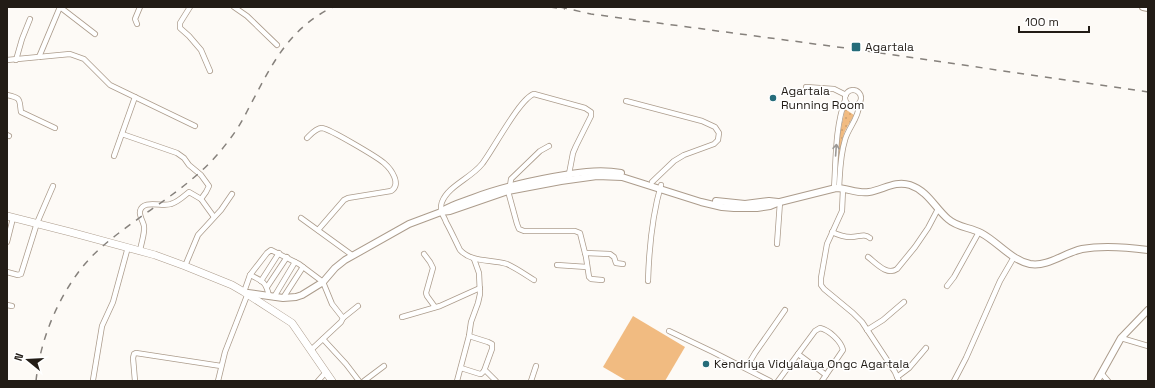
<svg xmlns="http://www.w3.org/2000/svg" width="1155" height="388" font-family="'Space Grotesk',sans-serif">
<defs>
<pattern id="grass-dots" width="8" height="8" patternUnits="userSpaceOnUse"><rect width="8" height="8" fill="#f1bb81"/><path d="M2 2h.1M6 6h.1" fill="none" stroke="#cea06f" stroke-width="1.8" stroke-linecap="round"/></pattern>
</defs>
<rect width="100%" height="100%" fill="#fdfaf6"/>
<!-- grass -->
<path fill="url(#grass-dots)" d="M 845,109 L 854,115 L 845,131 L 842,140 L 837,184 L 839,138 Z"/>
<!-- garden -->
<path fill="#f1bb81" d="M 633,316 L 685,347 L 665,381 L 627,381 L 603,367 Z"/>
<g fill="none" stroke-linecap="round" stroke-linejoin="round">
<defs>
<g id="minor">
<path d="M 60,7 L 95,34"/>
<path d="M 190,7 L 180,23 L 180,28 L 189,36 L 201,50 L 210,71"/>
<path d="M 234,7 L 247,16 L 277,45"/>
<path d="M 137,24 L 135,19 L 140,7"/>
<path d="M 39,57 L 60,7"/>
<path d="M 7,60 L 70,54 L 84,59 L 110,85 L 195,126"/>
<path d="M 16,60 L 22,39 L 30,19"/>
<path d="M 806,87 L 834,89 L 846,95"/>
<circle cx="853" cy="98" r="8"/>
<path d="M 7,95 C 22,98 19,100 21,112 L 55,128"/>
<path d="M 626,101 L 702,121 L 715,127 L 719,133 L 718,140 L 714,144 L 684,155 L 674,161 L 652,182"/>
<path d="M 122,134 L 177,153 L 184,158 L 189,165 L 201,175 L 209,186 L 206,192 L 201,199 L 214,217"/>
<path d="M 7,135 L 9,136"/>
<path d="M 307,138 C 311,134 316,128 322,128 C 330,129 377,157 384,163 C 391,169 402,184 391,191 L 348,198 L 344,200 L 318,230"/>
<path d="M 114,156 L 135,97"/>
<path d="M 510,186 L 511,179 L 540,151 L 549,146"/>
<path d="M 839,188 C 840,173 840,156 845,140 C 848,128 859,118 859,105"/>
<path d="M 834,189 C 836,159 835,128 845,100"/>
<path d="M 843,189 L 842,211 L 827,244 L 821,278 L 821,285 L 824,289 L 853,313 L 862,322 L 895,372 L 899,381"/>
<path d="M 508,191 L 517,224 L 519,229 L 524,231 L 575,231 L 580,233 L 586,257 L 589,277 L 591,279 L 602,280"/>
<path d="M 301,218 L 352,255"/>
<path d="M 832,232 C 838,235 844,237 851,237 C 859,237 864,233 870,238"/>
<path d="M 7,242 L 13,218"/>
<path d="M 777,244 L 780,202"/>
<path d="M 140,251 C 141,243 145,234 144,226 C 143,221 139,216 140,211 C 143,199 162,207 171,204 C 178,202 183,197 189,192 L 201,199"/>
<path d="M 585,253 L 610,254 L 614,257 L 616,263 L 623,264"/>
<path d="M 424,254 L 430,262 L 433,268 L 426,293 L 427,296 L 435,307"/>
<path d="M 868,257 C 876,263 887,276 897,269 L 915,247 L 928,228 L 938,209"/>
<path d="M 557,265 L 587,267"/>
<path d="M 185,266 L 198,235 L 221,210 L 232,194"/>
<path d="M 7,272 L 18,275 L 21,274 L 37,223 L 53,186"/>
<path d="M 250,275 C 263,281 266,282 269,296"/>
<path d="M 534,280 C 526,275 516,268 507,264 C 491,259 472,263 460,250 C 455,240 451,231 446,222 C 445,218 442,215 441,211 C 441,208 441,204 442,202 C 448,186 471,178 482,164 C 493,150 520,98 534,94 L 585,108 L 591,112 L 591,116 L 576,146 L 573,153 L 569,174"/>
<path d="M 261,281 L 279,253"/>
<path d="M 648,281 C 649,249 652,216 661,185"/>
<path d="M 947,286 L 954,277 L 979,232"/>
<path d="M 267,287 L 287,257"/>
<path d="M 244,292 L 250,275 L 267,253 L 271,250 L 299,264 L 323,282 L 332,304 L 343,318 L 341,322 L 311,350"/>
<path d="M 274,297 L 295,262"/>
<path d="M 283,298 L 303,267"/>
<path d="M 7,305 L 12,306"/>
<path d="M 402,317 L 440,306 L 480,288"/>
<path d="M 343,318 L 358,306"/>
<path d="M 867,330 L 883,320 L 904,302"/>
<path d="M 669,331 L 713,352 L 770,381"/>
<path d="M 469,336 L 488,342 L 492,344 L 492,349 L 484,371"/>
<path d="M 1121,338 L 1148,346"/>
<path d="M 323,339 L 346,364 L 359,381"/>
<path d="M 798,354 L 826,375 L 822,381"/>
<path d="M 461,368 L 480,374 L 481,374 L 484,371 L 486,371 L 496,381"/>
<path d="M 746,368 L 755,353 L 785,310"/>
<path d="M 1102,374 L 1108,381"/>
<path d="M 897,377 L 909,368 L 926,348"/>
<path d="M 93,380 L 102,326 L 113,302 L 128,247"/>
<path d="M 135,381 L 133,358 L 134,354 L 136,353 L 221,366"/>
<path d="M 218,381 L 225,352 L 248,293"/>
<path d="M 318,381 L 326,372"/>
<path d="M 364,381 L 384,366"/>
<path d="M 457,381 L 469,336 L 471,322 L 478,303 L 480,294 L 479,273 L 474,259"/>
<path d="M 531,381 L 536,366"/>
<path d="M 778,381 L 815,331 L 820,328 C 829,330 841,341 843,350 L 826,375"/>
<path d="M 954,381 L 966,358 L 1000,281 L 1014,257"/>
</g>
<g id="tertiary">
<path d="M 1143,7 L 1148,8"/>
<path d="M 716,201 L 745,204 L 769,201 L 778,202"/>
<path d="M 442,211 C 451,205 462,202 473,198 C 499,188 526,182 553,177 C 575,173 598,169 621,173"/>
<path d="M 248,293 L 283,298 L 296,297 L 302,295 L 323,282 L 335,268 L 345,260 L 409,224 L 441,212 L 450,211 L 508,191 L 561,181 L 597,176 L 622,177 L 701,202 L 722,207 L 734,208 L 757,208 L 770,206 L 780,202 L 836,188 C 847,188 858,194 869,192 C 883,190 895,180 910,185 C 928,191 935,208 948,219 C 958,228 970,227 981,233 C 998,242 1011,260 1030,264 C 1048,267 1064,253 1082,249 C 1103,245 1126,247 1148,250"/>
<path d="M 1097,381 L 1121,338 L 1148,310"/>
</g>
<path id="primary" d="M 7,216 L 70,232 L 155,255 L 185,266 L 232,285 L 244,292 L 292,323 L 332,381"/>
</defs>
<!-- minor casing -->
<use href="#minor" stroke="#ac9c8c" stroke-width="6"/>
<!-- tertiary casing -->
<use href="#tertiary" stroke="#ac9c8c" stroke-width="8"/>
<!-- primary casing -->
<use href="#primary" stroke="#ac9c8c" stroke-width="8"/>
<!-- minor -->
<use href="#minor" stroke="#fff" stroke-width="4.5"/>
<!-- tertiary -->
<use href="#tertiary" stroke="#fff" stroke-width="6"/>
<!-- primary -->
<use href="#primary" stroke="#fff" stroke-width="7"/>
<!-- rail -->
<g stroke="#86817c" stroke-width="1.5" stroke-dasharray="7 7" stroke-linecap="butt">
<path d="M 550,7 L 565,9"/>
<path d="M 560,7 L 591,14 L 860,50 L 1148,92"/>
<path d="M 36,381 C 40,341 56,302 80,270 C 90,257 102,246 115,236 C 149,209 188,188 217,155 C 224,147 231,138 237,129 C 243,120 247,111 252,102 C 273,62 290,28 333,7"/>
</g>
</g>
<!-- one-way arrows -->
<defs><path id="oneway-shaft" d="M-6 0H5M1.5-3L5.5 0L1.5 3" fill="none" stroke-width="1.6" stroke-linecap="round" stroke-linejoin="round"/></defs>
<use stroke="#9c9996" href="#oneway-shaft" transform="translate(836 150) rotate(-86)"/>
<!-- markers -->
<g fill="#256c7a" stroke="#fff" stroke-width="1.5">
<rect x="851" y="42" width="10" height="10" rx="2"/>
<circle cx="773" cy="98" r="4"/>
<circle cx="706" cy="364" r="4"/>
</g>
<g text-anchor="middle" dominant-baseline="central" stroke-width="3" stroke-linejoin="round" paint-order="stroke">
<!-- poi labels -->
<g font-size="12" fill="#221c16" stroke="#fff" text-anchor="start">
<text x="865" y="47">Agartala</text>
<text x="781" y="91">Agartala<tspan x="781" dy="14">Running Room</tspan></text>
<text x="714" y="364">Kendriya Vidyalaya Ongc Agartala</text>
</g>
</g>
<!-- border -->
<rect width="1155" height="388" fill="none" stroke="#221c16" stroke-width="16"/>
<!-- north arrow -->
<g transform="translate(28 360) rotate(288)" stroke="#ffffff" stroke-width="3" paint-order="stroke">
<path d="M0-3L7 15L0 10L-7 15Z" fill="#221c16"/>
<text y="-6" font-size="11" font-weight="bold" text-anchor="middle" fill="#221c16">N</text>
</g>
<!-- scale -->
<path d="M1019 26v6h70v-6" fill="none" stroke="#221c16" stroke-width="2"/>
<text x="1025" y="26" font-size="12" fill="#221c16" stroke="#ffffff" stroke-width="3" paint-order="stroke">100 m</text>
</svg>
